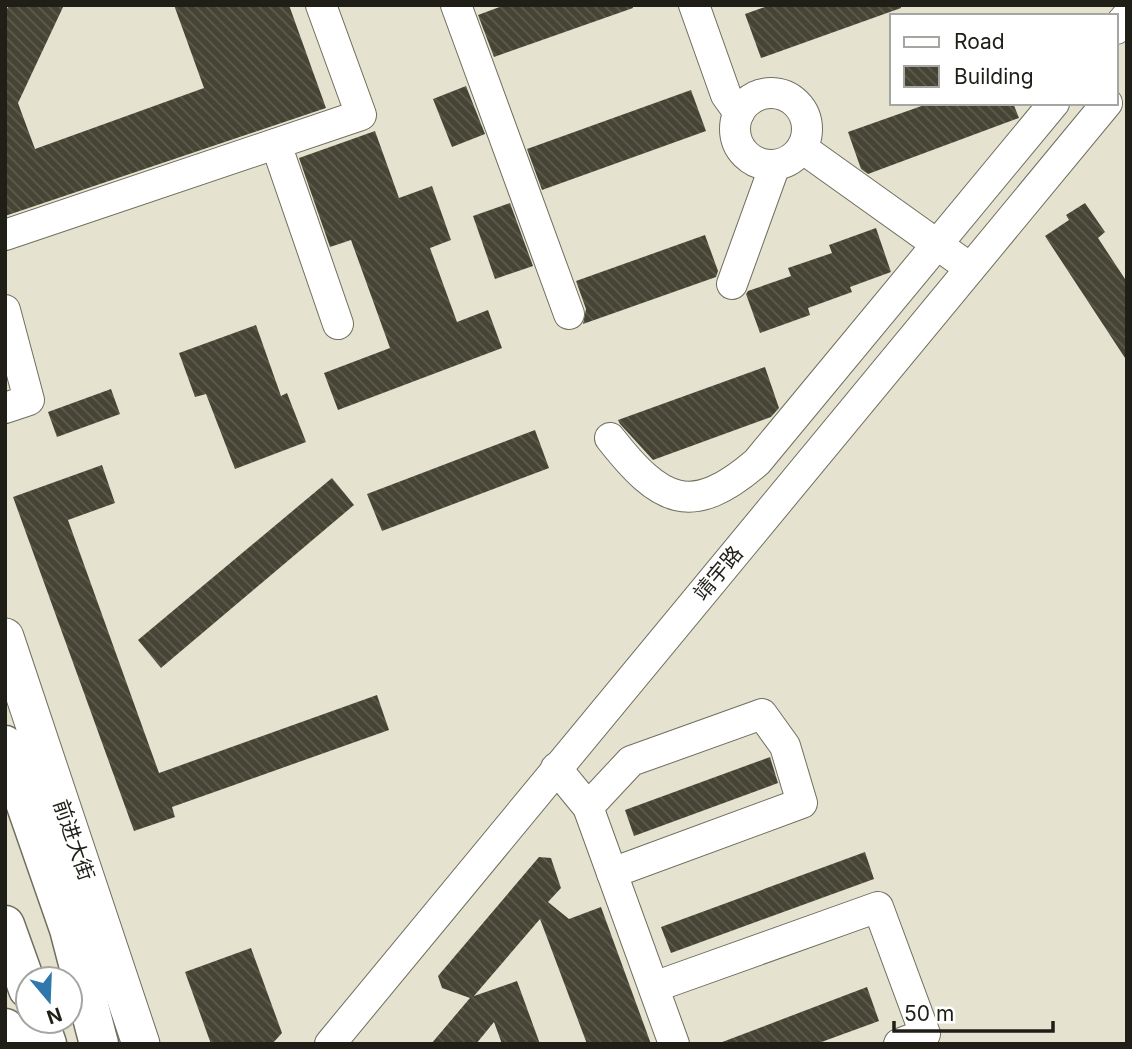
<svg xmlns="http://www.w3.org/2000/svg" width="1132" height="1049" font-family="Inter,'Noto Sans SC',sans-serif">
<defs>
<pattern id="building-back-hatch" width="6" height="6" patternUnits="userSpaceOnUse" patternTransform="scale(1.75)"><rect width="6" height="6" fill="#464434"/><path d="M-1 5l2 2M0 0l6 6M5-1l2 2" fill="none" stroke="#5e5c4f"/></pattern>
</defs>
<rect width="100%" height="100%" fill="#e5e3d0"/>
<!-- building -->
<g fill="url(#building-back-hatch)">
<path d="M 9,5 L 64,5 L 18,103 L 35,149 L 204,88 L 174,5 L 289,5 L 326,108 L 5,216 L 5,13 Z"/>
<path d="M 505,5 L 632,5 L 633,8 L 494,57 L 478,15 Z"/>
<path d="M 770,5 L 901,5 L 901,8 L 761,58 L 745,14 Z"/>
<path d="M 466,86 L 485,134 L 452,147 L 433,99 Z"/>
<path d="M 691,90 L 706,131 L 542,190 L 527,149 Z"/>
<path d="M 930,103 L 1013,103 L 1019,118 L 868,174 L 861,169 L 848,132 Z"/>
<path d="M 375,131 L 399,198 L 432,186 L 451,240 L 430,248 L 457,322 L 488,310 L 502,348 L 338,410 L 324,373 L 390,348 L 351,240 L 330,247 L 299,158 Z"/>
<path d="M 510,203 L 533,266 L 495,279 L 473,216 Z"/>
<path d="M 1085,203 L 1105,232 L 1098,238 L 1127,282 L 1127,361 L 1045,236 L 1069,220 L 1066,215 Z"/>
<path d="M 876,228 L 891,272 L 850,287 L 852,292 L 808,308 L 810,315 L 760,333 L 746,294 L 748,291 L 791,276 L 788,268 L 832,253 L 829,245 Z"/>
<path d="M 705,235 L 718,271 L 716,277 L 583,324 L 586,309 L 576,281 Z"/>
<path d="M 256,325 L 281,396 L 287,393 L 306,442 L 235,469 L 206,394 L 195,397 L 179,353 Z"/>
<path d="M 765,367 L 779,408 L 771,417 L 653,460 L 620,424 L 618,420 Z"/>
<path d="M 111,389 L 120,414 L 57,437 L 48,412 Z"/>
<path d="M 535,430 L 549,468 L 382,531 L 367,494 Z"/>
<path d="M 102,465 L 115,503 L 68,520 L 159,773 L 377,695 L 389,730 L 172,807 L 175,817 L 134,831 L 13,497 Z"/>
<path d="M 332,478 L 354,505 L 161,668 L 138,640 Z"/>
<path d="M 770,757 L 778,783 L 634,836 L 625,810 Z"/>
<path d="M 865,852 L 874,879 L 671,953 L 661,927 Z"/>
<path d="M 539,857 L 551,858 L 561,888 L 548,902 L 569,919 L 601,907 L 651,1044 L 587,1044 L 540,919 L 474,996 L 517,981 L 540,1044 L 502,1044 L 494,1022 L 476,1044 L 431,1044 L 470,998 L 442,988 L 438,976 Z"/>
<path d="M 251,948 L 282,1033 L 272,1044 L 211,1044 L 185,972 Z"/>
<path d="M 867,987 L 879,1021 L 816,1044 L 717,1044 Z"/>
</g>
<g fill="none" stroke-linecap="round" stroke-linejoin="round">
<defs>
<g id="minor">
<path d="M 456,5 L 569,314"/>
<path d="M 694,5 L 726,95 L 739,113"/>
<path d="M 1116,29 L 1127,16"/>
<circle cx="771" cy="129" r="36"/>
<path d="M 276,144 L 338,324"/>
<path d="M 802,148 L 970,268"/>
<path d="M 5,235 L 361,115 L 321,5"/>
<path d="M 732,284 L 775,165"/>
<path d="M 5,310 L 29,400 L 5,408"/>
<path d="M 610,438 C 660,502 691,519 757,462 L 1054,103"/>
<path d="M 556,768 L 588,807 L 674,1044"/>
<path d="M 588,807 L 631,761 L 762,714 L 785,746 L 802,803 L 612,873"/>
<path d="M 654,987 L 878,907 L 925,1034 L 899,1044"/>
<path d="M 330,1044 L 1107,103"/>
</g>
<path id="major" d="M 5,637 L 141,1044"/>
<g id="highway">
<path d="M 5,745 L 69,929 L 99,1044"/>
<path d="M 5,925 L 28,989"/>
<path d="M 39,1021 L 47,1044"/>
<path d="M 5,1028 L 11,1044"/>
</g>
</defs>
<!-- minor casing -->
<use href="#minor" stroke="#706e5e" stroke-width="32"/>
<!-- major casing -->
<use href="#major" stroke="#706e5e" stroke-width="39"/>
<!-- highway casing -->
<use href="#highway" stroke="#706e5e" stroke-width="41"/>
<!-- minor -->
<use href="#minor" stroke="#fff" stroke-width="30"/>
<!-- major -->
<use href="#major" stroke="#fff" stroke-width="37"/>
<!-- highway -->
<use href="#highway" stroke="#fff" stroke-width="38"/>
</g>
<g text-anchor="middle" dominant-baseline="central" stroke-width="7" stroke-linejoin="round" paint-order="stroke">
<!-- street labels -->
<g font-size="21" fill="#1f1e17" stroke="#fff">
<text transform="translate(718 573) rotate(-50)">靖宇路</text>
<text transform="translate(74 840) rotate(71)">前进大街</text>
</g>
</g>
<!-- border -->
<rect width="1132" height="1049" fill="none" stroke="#1f1e17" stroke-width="14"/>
<!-- legend -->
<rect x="890" y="14" width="228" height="91" fill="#ffffff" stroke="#a5a5a2" stroke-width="2"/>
<rect x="904" y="37" width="35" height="10" fill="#ffffff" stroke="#a5a5a2" stroke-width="2"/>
<text x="954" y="49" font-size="21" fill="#1f1e17">Road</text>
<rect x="904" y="66" width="35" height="21" fill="url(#building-back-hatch)" stroke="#a5a5a2" stroke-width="2"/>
<text x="954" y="84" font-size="21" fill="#1f1e17">Building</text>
<!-- north arrow -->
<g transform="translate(49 1000) rotate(161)"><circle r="33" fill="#ffffff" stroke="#a5a5a2" stroke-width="2"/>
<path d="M0-5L12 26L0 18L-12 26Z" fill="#3078ac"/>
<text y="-10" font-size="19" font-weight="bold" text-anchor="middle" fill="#1f1e17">N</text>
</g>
<!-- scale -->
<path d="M894 1021v10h159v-10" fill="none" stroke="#1f1e17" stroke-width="3.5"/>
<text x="904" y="1021" font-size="21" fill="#1f1e17" stroke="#ffffff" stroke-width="5" paint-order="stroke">50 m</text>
</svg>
